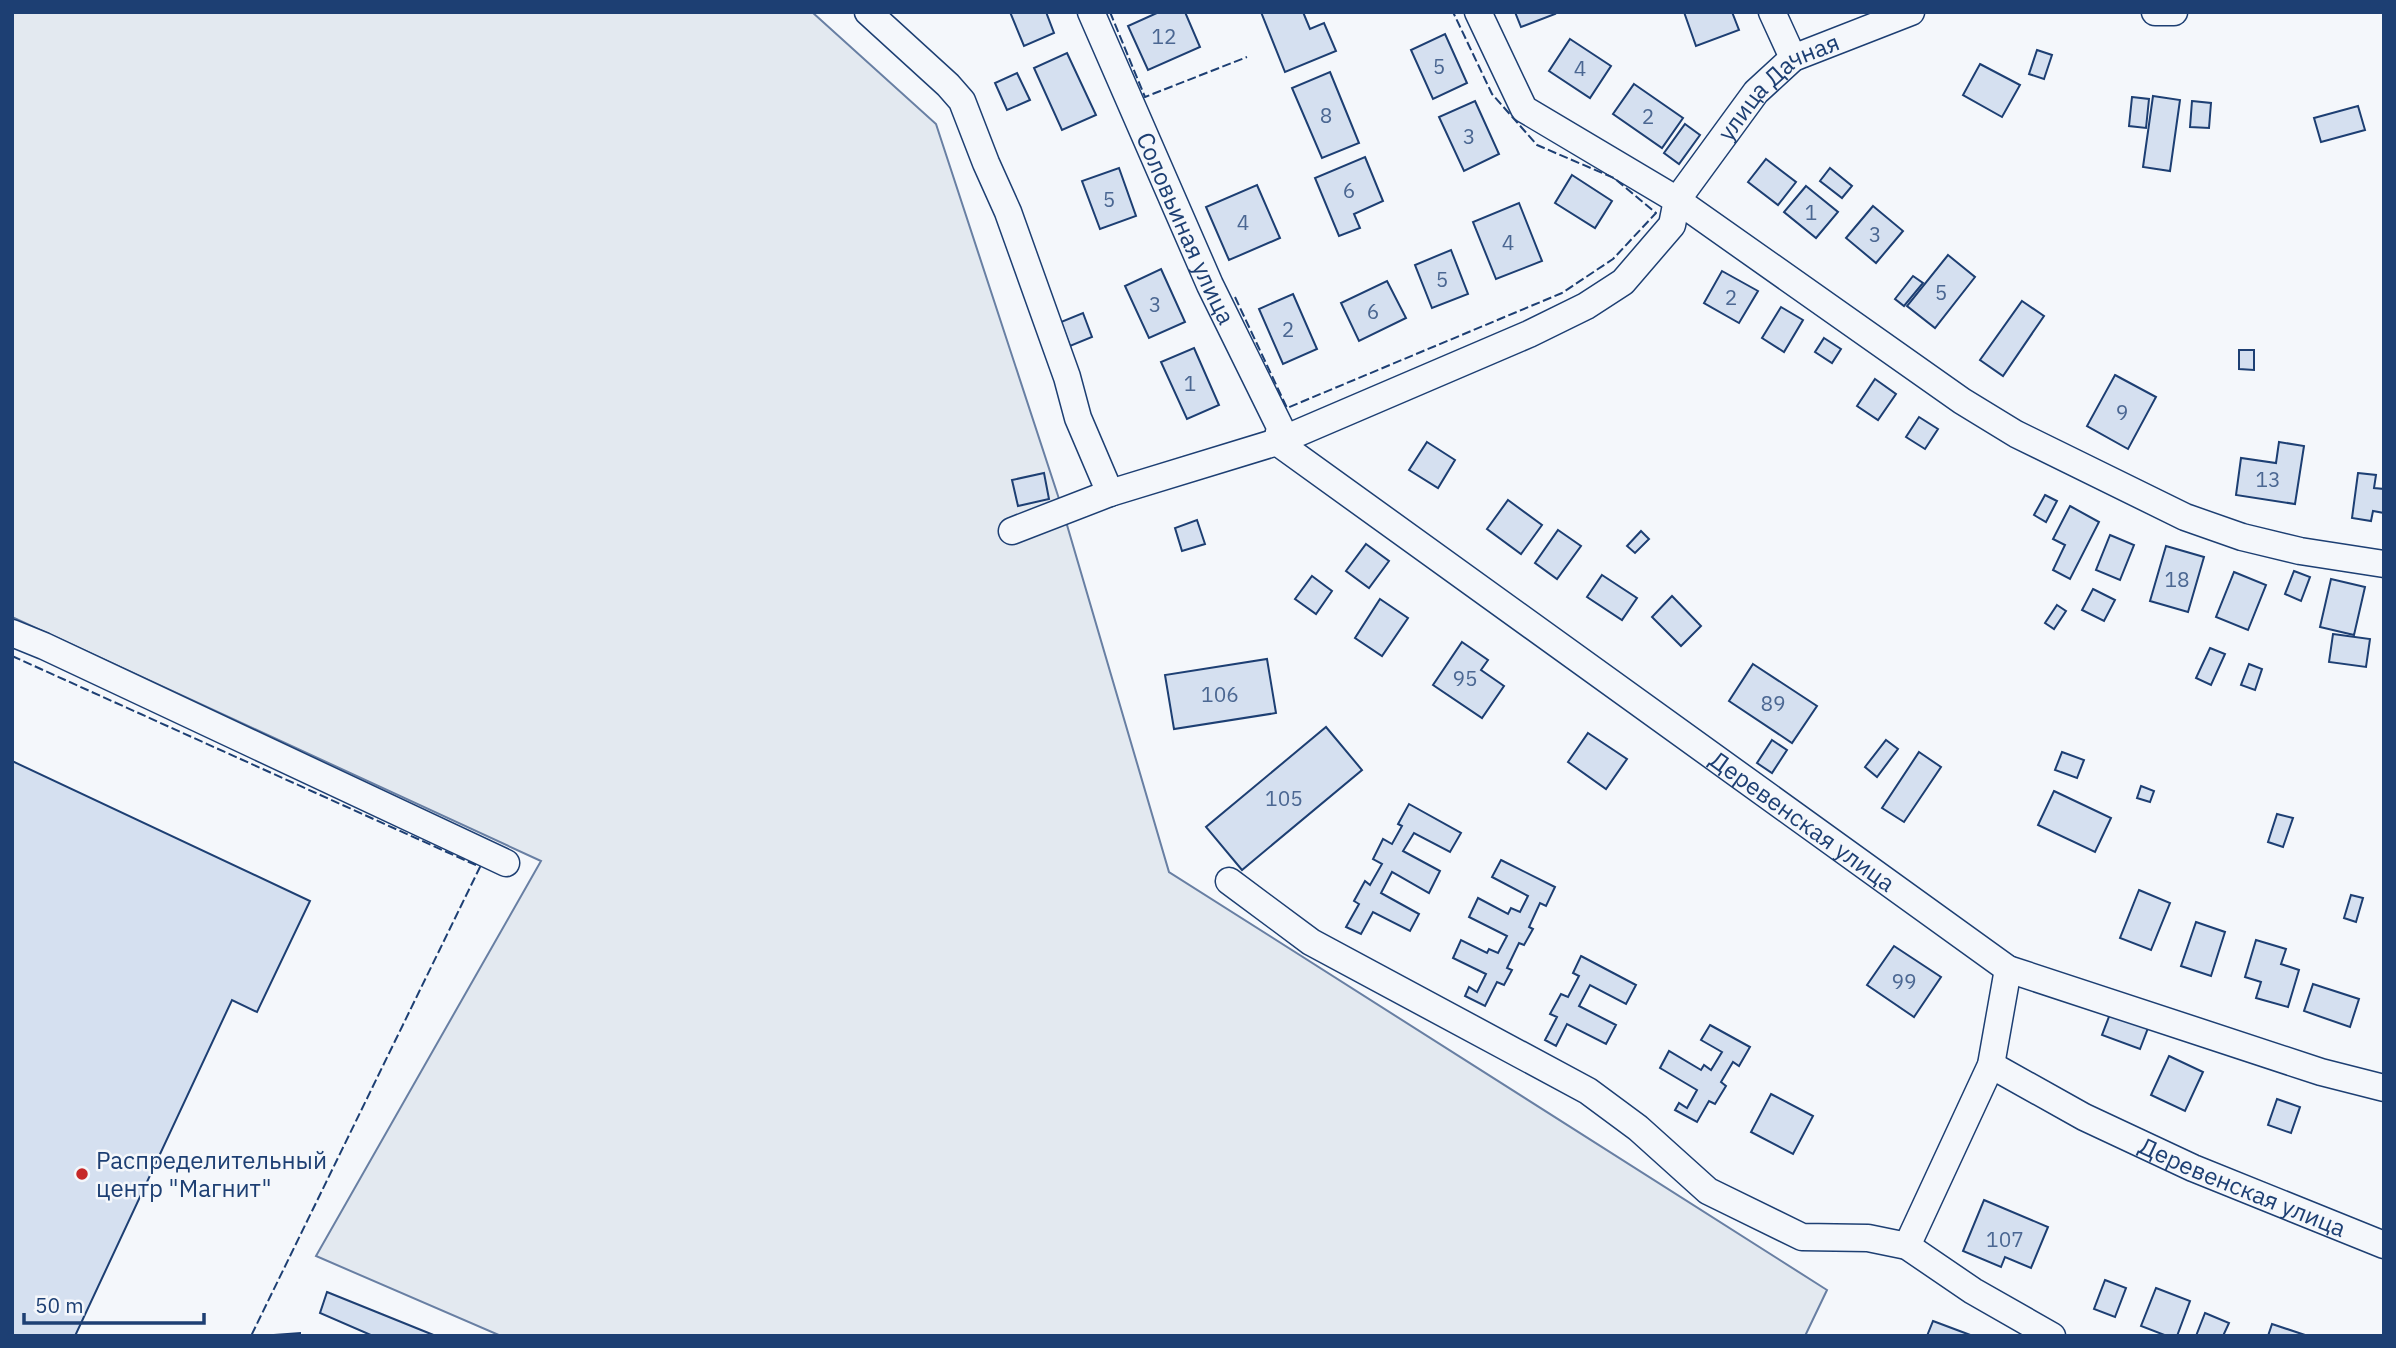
<svg xmlns="http://www.w3.org/2000/svg" width="2396" height="1348" font-family="'IBM Plex Sans',sans-serif">
<rect width="100%" height="100%" fill="#f4f7fb"/>
<!-- green -->
<path fill="#e3e9f0" stroke="#687fa3" stroke-width="2" d="M 12,12 L 812,12 L 936,124 L 1062,508 L 1169,872 L 1827,1290 L 1805,1336 L 501,1336 L 316,1256 L 541,861 L 12,617 Z"/>
<!-- building -->
<g fill="#d5e0f0" stroke="#1d3f73" stroke-width="2">
<path d="M 1010,12 L 1046,12 L 1054,33 L 1024,46 Z"/>
<path d="M 1159,12 L 1185,12 L 1200,47 L 1148,70 L 1128,26 Z"/>
<path d="M 1261,12 L 1303,12 L 1310,29 L 1324,23 L 1336,51 L 1285,72 Z"/>
<path d="M 1515,12 L 1554,12 L 1555,14 L 1521,27 Z"/>
<path d="M 1684,12 L 1732,12 L 1739,30 L 1696,46 Z"/>
<path d="M 1445,34 L 1467,83 L 1433,99 L 1411,50 Z"/>
<path d="M 1570,39 L 1611,66 L 1590,98 L 1549,71 Z"/>
<path d="M 2037,50 L 2052,55 L 2044,79 L 2029,74 Z"/>
<path d="M 1067,53 L 1096,115 L 1062,130 L 1034,68 Z"/>
<path d="M 1980,64 L 2020,85 L 2002,117 L 1963,95 Z"/>
<path d="M 1330,72 L 1359,143 L 1322,158 L 1292,88 Z"/>
<path d="M 1017,73 L 1030,100 L 1007,110 L 995,83 Z"/>
<path d="M 1634,84 L 1683,118 L 1662,148 L 1613,114 Z"/>
<path d="M 2153,96 L 2180,100 L 2170,171 L 2143,167 Z"/>
<path d="M 2132,97 L 2149,99 L 2146,128 L 2129,126 Z"/>
<path d="M 1475,101 L 1499,154 L 1464,171 L 1439,117 Z"/>
<path d="M 2192,101 L 2211,103 L 2209,128 L 2190,127 Z"/>
<path d="M 2358,106 L 2365,130 L 2321,142 L 2314,118 Z"/>
<path d="M 1685,124 L 1700,135 L 1679,164 L 1664,153 Z"/>
<path d="M 1365,157 L 1383,201 L 1354,214 L 1360,228 L 1339,236 L 1315,178 Z"/>
<path d="M 1766,159 L 1796,182 L 1778,205 L 1748,182 Z"/>
<path d="M 1119,168 L 1136,216 L 1100,229 L 1082,181 Z"/>
<path d="M 1830,168 L 1852,186 L 1842,198 L 1820,181 Z"/>
<path d="M 1572,175 L 1612,201 L 1595,228 L 1555,203 Z"/>
<path d="M 1257,185 L 1280,238 L 1229,260 L 1206,207 Z"/>
<path d="M 1806,186 L 1838,212 L 1816,238 L 1784,212 Z"/>
<path d="M 1519,203 L 1542,261 L 1496,279 L 1473,222 Z"/>
<path d="M 1873,206 L 1903,231 L 1876,263 L 1846,238 Z"/>
<path d="M 1451,250 L 1468,294 L 1432,308 L 1415,265 Z"/>
<path d="M 1948,255 L 1975,277 L 1935,328 L 1907,306 Z"/>
<path d="M 1161,269 L 1185,322 L 1149,338 L 1125,286 Z"/>
<path d="M 1722,271 L 1758,291 L 1739,323 L 1704,303 Z"/>
<path d="M 1913,276 L 1923,283 L 1904,306 L 1895,299 Z"/>
<path d="M 1387,281 L 1406,318 L 1359,341 L 1341,303 Z"/>
<path d="M 1293,294 L 1317,349 L 1283,364 L 1259,309 Z"/>
<path d="M 2022,301 L 2044,316 L 2003,376 L 1980,360 Z"/>
<path d="M 1781,307 L 1803,320 L 1784,352 L 1762,338 Z"/>
<path d="M 1083,313 L 1092,337 L 1070,346 L 1061,322 Z"/>
<path d="M 1824,338 L 1841,349 L 1832,363 L 1815,352 Z"/>
<path d="M 1194,348 L 1219,405 L 1187,419 L 1161,362 Z"/>
<path d="M 2239,350 L 2254,350 L 2254,370 L 2239,369 Z"/>
<path d="M 2115,375 L 2156,397 L 2128,449 L 2087,426 Z"/>
<path d="M 1875,379 L 1896,394 L 1878,420 L 1857,406 Z"/>
<path d="M 1919,417 L 1938,429 L 1925,449 L 1906,437 Z"/>
<path d="M 1427,442 L 1455,460 L 1438,488 L 1409,470 Z"/>
<path d="M 2279,442 L 2304,446 L 2295,504 L 2236,495 L 2241,458 L 2276,463 Z"/>
<path d="M 1044,473 L 1049,499 L 1018,506 L 1012,480 Z"/>
<path d="M 2358,473 L 2376,475 L 2374,488 L 2384,489 L 2384,513 L 2373,511 L 2371,521 L 2352,518 Z"/>
<path d="M 2045,495 L 2057,501 L 2046,522 L 2034,515 Z"/>
<path d="M 1508,500 L 1542,525 L 1521,554 L 1487,529 Z"/>
<path d="M 2070,506 L 2099,522 L 2070,579 L 2053,570 L 2065,545 L 2053,539 Z"/>
<path d="M 1197,520 L 1205,544 L 1182,551 L 1175,528 Z"/>
<path d="M 1558,530 L 1581,546 L 1557,579 L 1535,563 Z"/>
<path d="M 1641,531 L 1649,539 L 1635,553 L 1627,546 Z"/>
<path d="M 2110,535 L 2134,545 L 2120,580 L 2096,570 Z"/>
<path d="M 1366,544 L 1389,561 L 1369,588 L 1346,571 Z"/>
<path d="M 2166,546 L 2204,557 L 2188,612 L 2150,601 Z"/>
<path d="M 2294,571 L 2310,577 L 2301,601 L 2285,594 Z"/>
<path d="M 2234,572 L 2266,585 L 2248,630 L 2216,617 Z"/>
<path d="M 1602,575 L 1637,598 L 1622,620 L 1587,597 Z"/>
<path d="M 1312,576 L 1332,591 L 1316,614 L 1295,599 Z"/>
<path d="M 2331,579 L 2365,587 L 2354,635 L 2320,627 Z"/>
<path d="M 2093,589 L 2115,600 L 2104,621 L 2082,610 Z"/>
<path d="M 1672,596 L 1701,626 L 1681,646 L 1652,617 Z"/>
<path d="M 1380,599 L 1408,618 L 1382,656 L 1355,638 Z"/>
<path d="M 2057,605 L 2066,611 L 2054,629 L 2045,623 Z"/>
<path d="M 2333,634 L 2370,639 L 2366,667 L 2329,662 Z"/>
<path d="M 1462,642 L 1488,660 L 1481,670 L 1504,686 L 1482,718 L 1433,685 Z"/>
<path d="M 2210,648 L 2225,654 L 2211,685 L 2196,678 Z"/>
<path d="M 1267,659 L 1276,713 L 1174,729 L 1165,675 Z"/>
<path d="M 1753,664 L 1817,706 L 1792,743 L 1729,701 Z"/>
<path d="M 2249,664 L 2262,669 L 2255,690 L 2241,685 Z"/>
<path d="M 1326,727 L 1362,770 L 1242,870 L 1206,827 Z"/>
<path d="M 1588,733 L 1627,759 L 1606,789 L 1568,762 Z"/>
<path d="M 1772,740 L 1787,750 L 1772,773 L 1757,763 Z"/>
<path d="M 1886,740 L 1898,749 L 1877,777 L 1865,767 Z"/>
<path d="M 1919,752 L 1941,767 L 1904,822 L 1882,808 Z"/>
<path d="M 2062,752 L 2084,760 L 2077,778 L 2055,770 Z"/>
<path d="M 12,761 L 310,901 L 257,1012 L 232,1000 L 75,1336 L 12,1336 Z"/>
<path d="M 2141,786 L 2154,791 L 2150,802 L 2137,798 Z"/>
<path d="M 2054,791 L 2111,818 L 2095,852 L 2038,825 Z"/>
<path d="M 1409,804 L 1461,833 L 1450,852 L 1414,833 L 1403,851 L 1440,871 L 1429,893 L 1392,872 L 1381,893 L 1419,914 L 1410,931 L 1373,912 L 1361,934 L 1346,927 L 1359,904 L 1354,901 L 1365,881 L 1370,885 L 1382,864 L 1373,859 L 1383,839 L 1392,844 L 1402,826 L 1398,824 Z"/>
<path d="M 2277,814 L 2293,818 L 2283,847 L 2268,842 Z"/>
<path d="M 1501,860 L 1555,887 L 1546,906 L 1540,903 L 1529,927 L 1533,929 L 1524,945 L 1519,943 L 1507,968 L 1512,970 L 1504,985 L 1497,982 L 1485,1006 L 1465,996 L 1469,987 L 1477,992 L 1486,974 L 1453,958 L 1461,940 L 1487,953 L 1489,949 L 1498,953 L 1507,936 L 1469,917 L 1478,898 L 1508,914 L 1511,908 L 1520,912 L 1528,896 L 1492,877 Z"/>
<path d="M 2139,890 L 2170,903 L 2151,950 L 2120,938 Z"/>
<path d="M 2351,895 L 2363,898 L 2356,922 L 2344,918 Z"/>
<path d="M 2196,922 L 2225,932 L 2211,976 L 2181,966 Z"/>
<path d="M 2256,940 L 2286,949 L 2281,964 L 2299,970 L 2288,1007 L 2256,998 L 2261,982 L 2245,977 Z"/>
<path d="M 1894,946 L 1941,977 L 1914,1017 L 1867,985 Z"/>
<path d="M 1581,956 L 1636,985 L 1626,1004 L 1590,985 L 1579,1006 L 1616,1025 L 1606,1044 L 1567,1024 L 1556,1046 L 1545,1040 L 1557,1017 L 1550,1014 L 1561,994 L 1568,997 L 1579,976 L 1573,973 Z"/>
<path d="M 2313,984 L 2359,999 L 2350,1027 L 2304,1011 Z"/>
<path d="M 2110,1014 L 2148,1028 L 2140,1049 L 2102,1035 Z"/>
<path d="M 1710,1025 L 1750,1047 L 1739,1066 L 1733,1062 L 1721,1082 L 1726,1086 L 1715,1104 L 1709,1101 L 1697,1122 L 1675,1110 L 1679,1103 L 1687,1108 L 1697,1090 L 1660,1068 L 1669,1051 L 1701,1070 L 1704,1065 L 1711,1070 L 1722,1052 L 1701,1040 Z"/>
<path d="M 2169,1056 L 2203,1072 L 2185,1111 L 2151,1095 Z"/>
<path d="M 1771,1094 L 1813,1116 L 1793,1154 L 1751,1132 Z"/>
<path d="M 2277,1099 L 2300,1107 L 2291,1133 L 2268,1125 Z"/>
<path d="M 1984,1200 L 2048,1227 L 2031,1268 L 2005,1257 L 2001,1267 L 1963,1251 Z"/>
<path d="M 2105,1280 L 2126,1288 L 2115,1317 L 2094,1309 Z"/>
<path d="M 2156,1288 L 2190,1301 L 2177,1336 L 2167,1336 L 2141,1326 Z"/>
<path d="M 327,1292 L 436,1336 L 373,1336 L 320,1313 Z"/>
<path d="M 2205,1313 L 2229,1323 L 2223,1336 L 2196,1336 Z"/>
<path d="M 1933,1321 L 1973,1336 L 1927,1336 Z"/>
<path d="M 2272,1324 L 2308,1336 L 2268,1336 Z"/>
<path d="M 300,1333 L 300,1336 L 273,1336 L 274,1335 Z"/>
</g>
<g fill="none" stroke-linecap="round" stroke-linejoin="round">
<defs>
<g id="minor">
<path d="M 868,12 L 948,85 L 962,101 L 986,163 L 1008,212 L 1067,377 L 1078,418 L 1110,493"/>
<path id="s1" d="M 1091,12 L 1210,285 L 1280,427 L 1277,442"/>
<path d="M 1478,12 L 1524,109 L 1677,200 L 1962,401 L 2016,434 L 2185,517 L 2242,537 L 2300,551 L 2384,564"/>
<path d="M 1772,12 L 1793,58"/>
<path d="M 2155,12 L 2174,12"/>
<path id="s2" d="M 1277,442 L 2008,969 L 2321,1072 L 2384,1088"/>
<path id="s3" d="M 1012,531 L 1110,493 L 1277,442 L 1529,334 L 1586,306 L 1623,282 L 1672,225 L 1677,200 L 1756,92 L 1793,58 L 1911,12"/>
<path d="M 12,633 L 44,646 L 506,863"/>
<path d="M 1229,881 L 1311,942 L 1588,1091 L 1638,1128 L 1708,1191 L 1802,1237 L 1868,1238 L 1907,1246 L 1973,1291 L 2052,1336"/>
<path id="s4" d="M 1991,1065 L 2084,1117 L 2193,1168 L 2384,1245"/>
<path d="M 1907,1246 L 1991,1065 L 2008,969"/>
</g>
</defs>
<!-- minor casing -->
<use href="#minor" stroke="#1d3f73" stroke-width="29"/>
<!-- minor -->
<use href="#minor" stroke="#f4f7fb" stroke-width="26"/>
<!-- fence -->
<g stroke="#1d3f73" stroke-width="2" stroke-dasharray="9 3.5" stroke-linecap="butt">
<path d="M 1110,12 L 1145,97 L 1247,57"/>
<path d="M 1235,297 L 1287,408 L 1562,293 L 1613,259 L 1656,213 L 1614,178 L 1537,145 L 1492,94 L 1453,12"/>
<path d="M 12,656 L 480,867 L 251,1336"/>
</g>
</g>
<!-- markers -->
<circle fill="#c62828" stroke="#f4f7fb" stroke-width="2.5" cx="82" cy="1174" r="7"/>
<g text-anchor="middle" dominant-baseline="central" stroke-width="5" stroke-linejoin="round" paint-order="stroke">
<!-- number labels -->
<g font-size="21" fill="#4b6792">
<text x="1164" y="36">12</text>
<text x="1439" y="66">5</text>
<text x="1580" y="68">4</text>
<text x="1326" y="115">8</text>
<text x="1648" y="116">2</text>
<text x="1469" y="136">3</text>
<text x="1349" y="190">6</text>
<text x="1109" y="199">5</text>
<text x="1811" y="212">1</text>
<text x="1243" y="222">4</text>
<text x="1875" y="234">3</text>
<text x="1508" y="242">4</text>
<text x="1442" y="279">5</text>
<text x="1941" y="292">5</text>
<text x="1731" y="297">2</text>
<text x="1155" y="304">3</text>
<text x="1373" y="311">6</text>
<text x="1288" y="329">2</text>
<text x="1190" y="383">1</text>
<text x="2122" y="412">9</text>
<text x="2268" y="479">13</text>
<text x="2177" y="579">18</text>
<text x="1465" y="678">95</text>
<text x="1220" y="694">106</text>
<text x="1773" y="703">89</text>
<text x="1284" y="798">105</text>
<text x="1904" y="981">99</text>
<text x="2005" y="1239">107</text>
</g>
<!-- street labels -->
<g font-size="24" fill="#1d3f73" stroke="#f4f7fb">
<text stroke="none"><textPath href="#s3" startOffset="917">улица Дачная</textPath></text>
<text stroke="none"><textPath href="#s1" startOffset="236">Соловьиная улица</textPath></text>
<text stroke="none"><textPath href="#s2" startOffset="648">Деревенская улица</textPath></text>
<text stroke="none"><textPath href="#s4" startOffset="280">Деревенская улица</textPath></text>
</g>
<!-- poi labels -->
<g font-size="24" fill="#1d3f73" stroke="#f4f7fb" text-anchor="start">
<text x="96" y="1160">Распределительный<tspan x="96" dy="28">центр "Магнит"</tspan></text>
</g>
</g>
<!-- border -->
<rect width="2396" height="1348" fill="none" stroke="#1d3f73" stroke-width="28"/>
<!-- scale -->
<path d="M24 1313v10h180v-10" fill="none" stroke="#1d3f73" stroke-width="3.5"/>
<text x="35" y="1313" font-size="21" fill="#1d3f73" stroke="#f4f7fb" stroke-width="5" paint-order="stroke">50 m</text>
</svg>
